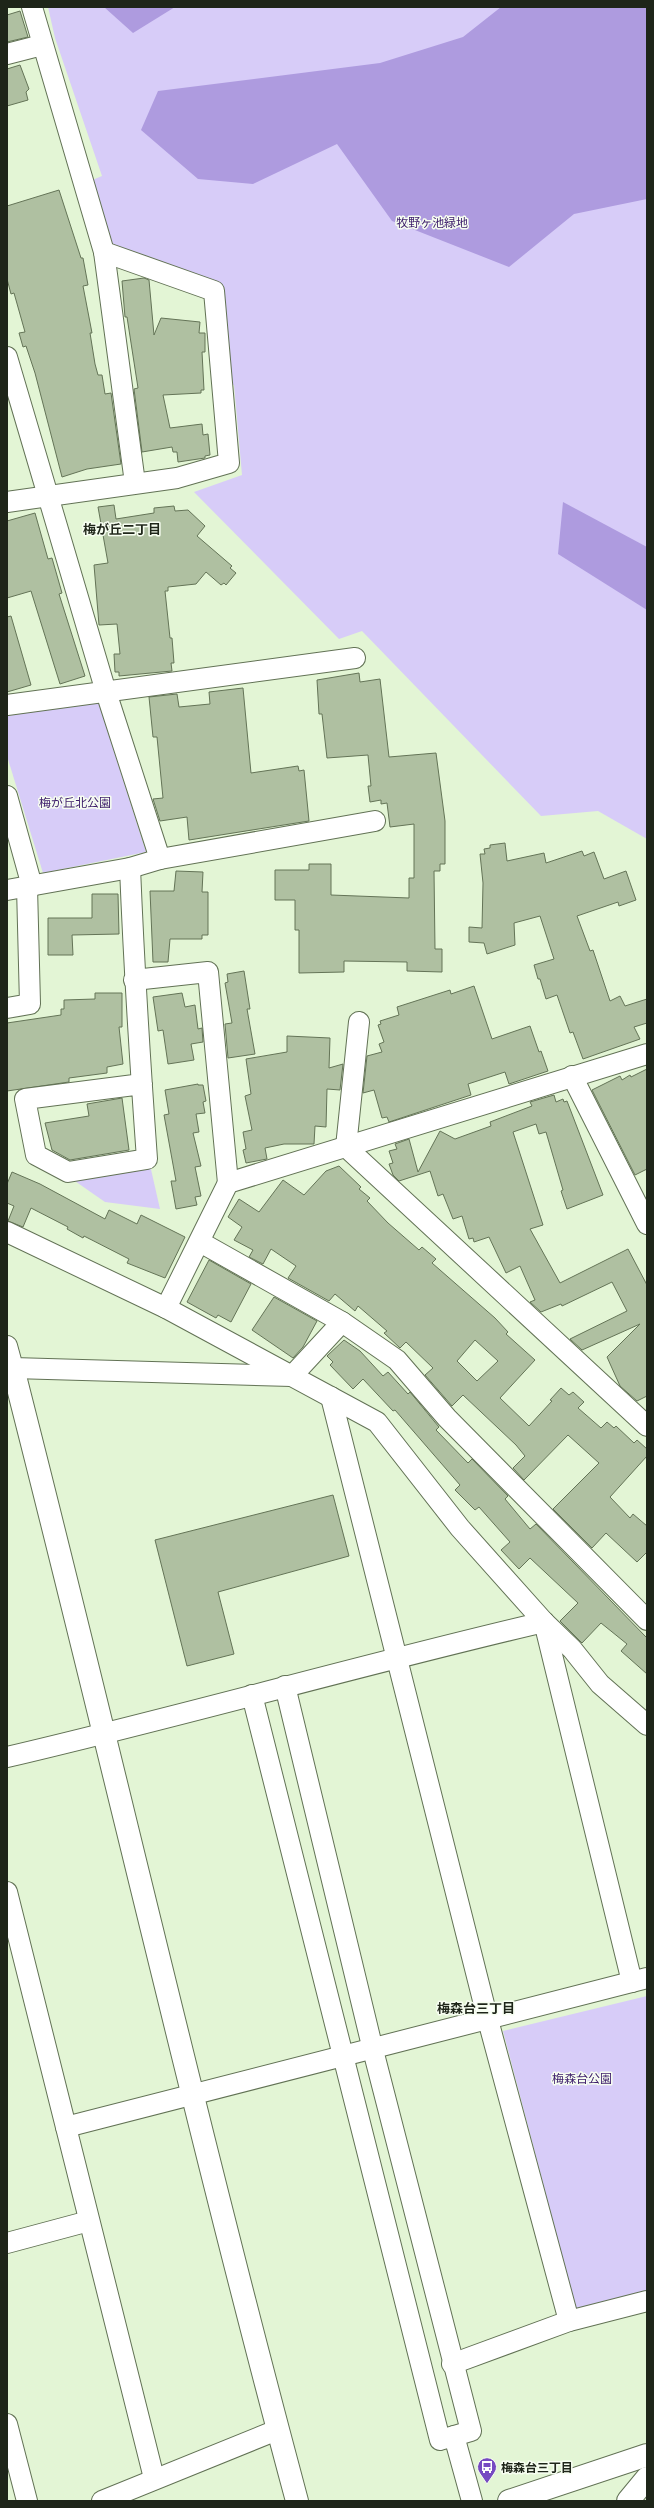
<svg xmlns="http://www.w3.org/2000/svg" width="654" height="2508" font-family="'Noto Sans','Noto Sans JP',sans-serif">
<rect width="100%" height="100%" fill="#e3f5d5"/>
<!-- green -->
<g fill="#d7ccf8">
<path d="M 48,7 L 647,7 L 647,839 L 598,811 L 541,816 L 362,631 L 339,639 L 194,492 L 242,475 L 234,385 L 229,385 L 219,286 L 112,245 L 90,181 L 102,176 L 55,38 Z"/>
<path d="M 98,701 L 146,852 L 43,873 L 7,756 L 7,716 Z"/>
<path d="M 150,1165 L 160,1209 L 105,1202 L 72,1179 Z"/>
<path d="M 647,1996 L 647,2291 L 576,2309 L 503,2031 Z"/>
</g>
<!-- forest -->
<g fill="#ae9bdf">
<path d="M 104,7 L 175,7 L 133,33 Z"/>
<path d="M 501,7 L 647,7 L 647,199 L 574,214 L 509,267 L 392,221 L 337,144 L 253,184 L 198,179 L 141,130 L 158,91 L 380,63 L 463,37 Z"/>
<path d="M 563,502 L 647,547 L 647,610 L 558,554 Z"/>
</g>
<!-- building -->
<g fill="#afc0a1" stroke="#647457" fill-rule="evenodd">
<path d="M 20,11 L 28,37 L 7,42 L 7,15 Z"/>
<path d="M 20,65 L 29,89 L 26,92 L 28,100 L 7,106 L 7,69 Z"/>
<path d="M 59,190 L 81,258 L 83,258 L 88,285 L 83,286 L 92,333 L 90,333 L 95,364 L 98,375 L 102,375 L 105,394 L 111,393 L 121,464 L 87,469 L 62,477 L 35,373 L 26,346 L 23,347 L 19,333 L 25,332 L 14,293 L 11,294 L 7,279 L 7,206 Z"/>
<path d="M 144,278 L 149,280 L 154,335 L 161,318 L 200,322 L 199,333 L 205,333 L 205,352 L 202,352 L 204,390 L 201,390 L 201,393 L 163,395 L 170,428 L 202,424 L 203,435 L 208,434 L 210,455 L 205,456 L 205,458 L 178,462 L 177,452 L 173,452 L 172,447 L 142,452 L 134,389 L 138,388 L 127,317 L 125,317 L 122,281 Z"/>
<path d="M 114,505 L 116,519 L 154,513 L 154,508 L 174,506 L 175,511 L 188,510 L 205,526 L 197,536 L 232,566 L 230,568 L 236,573 L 226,585 L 224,583 L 221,585 L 206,572 L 196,584 L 168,587 L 168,591 L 165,591 L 170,638 L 172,638 L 174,663 L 171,663 L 172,671 L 119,676 L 119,672 L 115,672 L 114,654 L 120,654 L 117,624 L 99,625 L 94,565 L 108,563 L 98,507 Z"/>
<path d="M 35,513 L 48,559 L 52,558 L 62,593 L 59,594 L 85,676 L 60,684 L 31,591 L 7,598 L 7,521 Z"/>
<path d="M 11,616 L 31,685 L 7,692 L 7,617 Z"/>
<path d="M 359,673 L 360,682 L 380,679 L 389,757 L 436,753 L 445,821 L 445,864 L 440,864 L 440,871 L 434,871 L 435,949 L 442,949 L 442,972 L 407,971 L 407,962 L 344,961 L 344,972 L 299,973 L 299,930 L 295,930 L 295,900 L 275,900 L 275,870 L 309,870 L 309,864 L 331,864 L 331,895 L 409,898 L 409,878 L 414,878 L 414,824 L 390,827 L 387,803 L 381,804 L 381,800 L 370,802 L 368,786 L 371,786 L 368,755 L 327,758 L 322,714 L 319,714 L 317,680 Z"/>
<path d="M 243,688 L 251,773 L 298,766 L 299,771 L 304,770 L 309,821 L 189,840 L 187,817 L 160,821 L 153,799 L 163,798 L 157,737 L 153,737 L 149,697 L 177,694 L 179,707 L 210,704 L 209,692 Z"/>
<path d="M 505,843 L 507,861 L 544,853 L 546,863 L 582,851 L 584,856 L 594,852 L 604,879 L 626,871 L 636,900 L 619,906 L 618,902 L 577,916 L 590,951 L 593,950 L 610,1001 L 620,996 L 625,1006 L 647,999 L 647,1023 L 634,1027 L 640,1039 L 583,1059 L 573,1032 L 570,1033 L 557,995 L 546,999 L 540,979 L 538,979 L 534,965 L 554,959 L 540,916 L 514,923 L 515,945 L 487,954 L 484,943 L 469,942 L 469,927 L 482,928 L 483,883 L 480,854 L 485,854 L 484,849 L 490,848 L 490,845 Z"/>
<path d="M 176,871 L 203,872 L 202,892 L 208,892 L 208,935 L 202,935 L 202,939 L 170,939 L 168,962 L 153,962 L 150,891 L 174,891 Z"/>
<path d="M 92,894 L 118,894 L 119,934 L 72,935 L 73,955 L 48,955 L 48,918 L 92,918 Z"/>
<path d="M 244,971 L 250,1009 L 247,1009 L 255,1054 L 228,1058 L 225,1024 L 232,1023 L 225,983 L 228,982 L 227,974 Z"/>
<path d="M 474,986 L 492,1039 L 530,1026 L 539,1052 L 541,1051 L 548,1071 L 509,1084 L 505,1072 L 468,1084 L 471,1095 L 389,1122 L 387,1117 L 382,1118 L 374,1090 L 363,1093 L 367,1056 L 382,1052 L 379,1044 L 384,1042 L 378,1025 L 381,1024 L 380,1021 L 399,1015 L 397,1007 L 450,990 L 451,994 Z"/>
<path d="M 95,993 L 122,993 L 122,1027 L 119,1027 L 123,1064 L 107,1067 L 107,1073 L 69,1078 L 69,1082 L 7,1091 L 7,1023 L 61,1015 L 61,1009 L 64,1009 L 64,1000 L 95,999 Z"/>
<path d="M 182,993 L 185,1007 L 195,1005 L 198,1029 L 202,1028 L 203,1042 L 191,1044 L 194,1060 L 168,1064 L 163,1030 L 158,1031 L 153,997 Z"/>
<path d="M 287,1036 L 330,1038 L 329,1068 L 343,1064 L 340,1090 L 327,1089 L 326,1127 L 315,1126 L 314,1144 L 284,1144 L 265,1148 L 267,1159 L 246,1163 L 243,1150 L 246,1149 L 243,1132 L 252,1130 L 245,1096 L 251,1094 L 246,1059 L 287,1052 Z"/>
<path d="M 647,1069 L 647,1169 L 635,1175 L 592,1090 L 620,1076 L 622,1080 L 630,1075 L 631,1077 Z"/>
<path d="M 198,1084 L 198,1085 L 203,1085 L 206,1101 L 203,1102 L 205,1113 L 196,1114 L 199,1132 L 193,1133 L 201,1166 L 195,1167 L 201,1196 L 195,1197 L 197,1205 L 176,1209 L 171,1181 L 176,1181 L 164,1115 L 169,1114 L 165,1090 Z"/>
<path d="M 554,1095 L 556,1102 L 563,1099 L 564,1102 L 567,1101 L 603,1195 L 567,1209 L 561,1191 L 563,1190 L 546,1132 L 539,1134 L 536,1124 L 513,1132 L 543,1225 L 530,1229 L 560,1283 L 628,1249 L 647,1285 L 647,1396 L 637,1401 L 620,1386 L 607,1357 L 640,1324 L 582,1350 L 570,1339 L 627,1311 L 612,1282 L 562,1306 L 561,1304 L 541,1312 L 530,1302 L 535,1300 L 520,1266 L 506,1273 L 489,1237 L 474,1242 L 473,1238 L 469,1239 L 462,1216 L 453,1219 L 443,1194 L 438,1196 L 430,1171 L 399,1181 L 393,1175 L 389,1164 L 393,1163 L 389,1151 L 397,1149 L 395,1144 L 409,1139 L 418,1172 L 440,1131 L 455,1139 L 491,1126 L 490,1122 L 532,1106 L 530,1102 Z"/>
<path d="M 122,1098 L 129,1150 L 70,1160 L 52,1150 L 45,1123 L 89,1116 L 87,1104 Z"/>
<path d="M 339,1166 L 361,1187 L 359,1189 L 370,1198 L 367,1201 L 388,1223 L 419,1250 L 422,1247 L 436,1259 L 432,1263 L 495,1318 L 508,1332 L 506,1334 L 535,1360 L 500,1398 L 529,1426 L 552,1401 L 550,1400 L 561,1388 L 569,1395 L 573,1392 L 584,1402 L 578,1408 L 601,1428 L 607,1422 L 614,1428 L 616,1426 L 634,1443 L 637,1440 L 647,1449 L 647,1456 L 610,1497 L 630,1518 L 633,1514 L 647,1526 L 647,1552 L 637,1562 L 606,1533 L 592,1548 L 553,1509 L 599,1463 L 568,1435 L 524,1480 L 513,1468 L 525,1456 L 516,1445 L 463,1395 L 452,1406 L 425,1375 L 433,1368 L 406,1342 L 400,1348 L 384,1333 L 387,1331 L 358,1306 L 355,1311 L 335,1294 L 329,1301 L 288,1278 L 296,1266 L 271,1249 L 263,1264 L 249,1257 L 253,1250 L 234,1240 L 242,1227 L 228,1217 L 239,1199 L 259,1212 L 283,1180 L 304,1195 L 326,1171 ZM 475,1340 L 498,1361 L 477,1381 L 457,1361 Z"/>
<path d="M 12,1172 L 40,1184 L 105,1219 L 109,1210 L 137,1224 L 141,1215 L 185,1237 L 165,1278 L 127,1263 L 129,1259 L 84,1236 L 83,1238 L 67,1229 L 68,1227 L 31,1208 L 23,1227 L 8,1221 L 14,1206 L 7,1203 L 7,1184 Z"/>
<path d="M 209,1260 L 251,1284 L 231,1322 L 218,1315 L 216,1318 L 187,1302 Z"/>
<path d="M 274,1297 L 317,1321 L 303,1347 L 293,1358 L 252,1330 Z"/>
<path d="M 344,1340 L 360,1351 L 383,1376 L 388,1372 L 408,1394 L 410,1392 L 439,1427 L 436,1430 L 468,1463 L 472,1459 L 508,1496 L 505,1499 L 530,1529 L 536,1524 L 647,1638 L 647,1674 L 621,1651 L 627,1644 L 601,1623 L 582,1643 L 560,1621 L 578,1603 L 530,1558 L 519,1569 L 501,1550 L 510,1542 L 479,1507 L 475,1510 L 455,1490 L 460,1485 L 395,1410 L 393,1411 L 363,1379 L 353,1389 L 330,1365 L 333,1362 L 327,1356 Z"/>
<path d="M 333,1495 L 349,1556 L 218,1592 L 234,1654 L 187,1666 L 155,1540 Z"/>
</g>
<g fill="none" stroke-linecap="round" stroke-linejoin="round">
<defs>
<g id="street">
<path d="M 32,7 L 104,252 L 135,483"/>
<path d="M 7,54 L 42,45"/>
<path d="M 7,357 L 106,692 L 160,859"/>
<path d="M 7,502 L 177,478 L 229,463 L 214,291 L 104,252"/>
<path d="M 7,705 L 355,658"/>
<path d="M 7,796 L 32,886"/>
<path d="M 130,868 C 134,965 140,1062 147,1159 L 68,1172 L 36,1155 L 25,1099 L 142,1084"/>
<path d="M 7,890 L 130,868 L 160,859 L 375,821"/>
<path d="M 134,980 L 208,972 L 228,1183"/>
<path d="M 7,1008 L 30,1004 L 27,887"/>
<path d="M 359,1022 L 346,1147 L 647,1426"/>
<path d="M 572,1076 L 647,1224"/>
<path d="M 7,1232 L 166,1308 L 377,1422 L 460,1528 L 544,1622 L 572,1649 L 600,1684 L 647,1725"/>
<path d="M 166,1308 L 228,1183 L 647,1054"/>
<path d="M 342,1322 L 397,1360 L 447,1418 L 647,1620"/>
<path d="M 7,1346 L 13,1368 L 292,1376 L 342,1322 L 200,1242"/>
<path d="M 331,1397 L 488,2020 L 569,2321"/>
<path d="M 544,1622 L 632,1982"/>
<path d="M 285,1686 L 373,2050 L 471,2431 L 454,2436 L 472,2501"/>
<path d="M 252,1695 L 440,2440 L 454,2436"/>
<path d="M 7,1757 C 187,1715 364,1664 544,1622"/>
<path d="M 7,1892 L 154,2478"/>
<path d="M 66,2127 L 647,1978"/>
<path d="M 7,2243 L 89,2221"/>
<path d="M 452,2364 L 569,2321 L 647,2301"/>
<path d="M 7,2424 L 27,2501"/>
<path d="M 102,2501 L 277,2430"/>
</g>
<g id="secondary">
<path d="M 7,1368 L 13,1368 L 19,1392 C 113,1761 198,2133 297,2501"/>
<path d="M 509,2501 L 647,2455"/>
<path d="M 628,2501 L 647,2478"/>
</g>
</defs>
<!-- street casing -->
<use href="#street" stroke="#627255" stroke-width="22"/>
<!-- secondary casing -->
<use href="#secondary" stroke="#627255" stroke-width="24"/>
<!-- street -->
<use href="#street" stroke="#fff" stroke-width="20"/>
<!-- secondary -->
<use href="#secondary" stroke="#fff" stroke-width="22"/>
</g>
<!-- icons -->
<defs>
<symbol id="bus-pin" viewBox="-11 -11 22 30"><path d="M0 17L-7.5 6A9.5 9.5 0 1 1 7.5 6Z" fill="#764ac2" stroke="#f7fef1"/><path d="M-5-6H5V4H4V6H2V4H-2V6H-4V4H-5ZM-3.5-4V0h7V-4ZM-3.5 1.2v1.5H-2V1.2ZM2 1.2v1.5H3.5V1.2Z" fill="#fff"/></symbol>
</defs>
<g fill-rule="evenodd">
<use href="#bus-pin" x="476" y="2456" width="22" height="30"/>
</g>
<g text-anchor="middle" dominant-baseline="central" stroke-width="3" stroke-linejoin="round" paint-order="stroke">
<!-- park labels -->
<g font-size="12" fill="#3b1b6a" stroke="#f7fef1">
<text x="432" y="222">牧野ヶ池緑地</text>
<text x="75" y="802">梅が丘北公園</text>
<text x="582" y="2078">梅森台公園</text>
</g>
<!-- poi labels -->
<g font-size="12" font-weight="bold" fill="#1e2519" stroke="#f7fef1" text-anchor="start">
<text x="501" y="2467">梅森台三丁目</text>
</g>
<!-- neighbourhood labels -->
<g font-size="13" font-weight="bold" fill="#1e2519" stroke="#f7fef1">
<text x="122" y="529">梅が丘二丁目</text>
<text x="476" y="2008">梅森台三丁目</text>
</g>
</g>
<!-- border -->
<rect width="654" height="2508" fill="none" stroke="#1e2519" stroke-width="16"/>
</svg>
